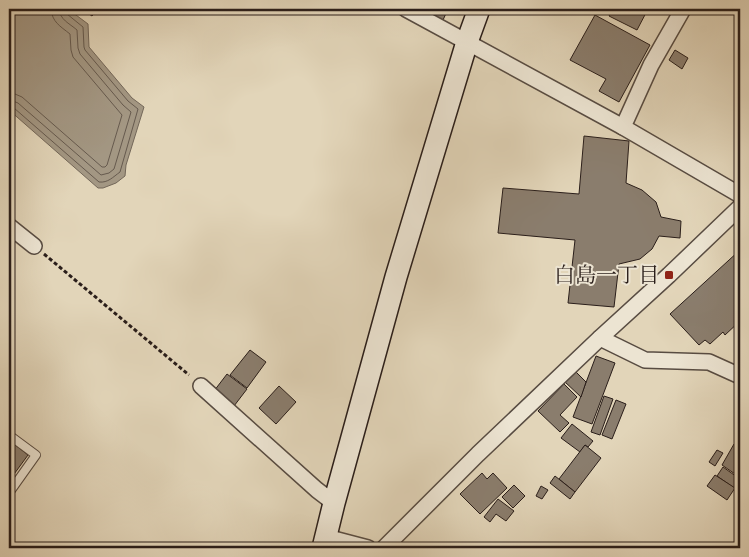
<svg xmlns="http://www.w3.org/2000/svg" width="749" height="557" font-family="Cardo,'Noto Serif JP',serif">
<rect width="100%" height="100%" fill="#e2d5b9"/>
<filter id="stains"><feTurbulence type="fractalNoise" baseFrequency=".004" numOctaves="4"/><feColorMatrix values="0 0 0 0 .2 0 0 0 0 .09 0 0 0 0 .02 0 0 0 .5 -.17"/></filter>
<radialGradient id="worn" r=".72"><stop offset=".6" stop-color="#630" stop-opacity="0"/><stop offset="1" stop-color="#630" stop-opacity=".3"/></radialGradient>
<!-- water -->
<path fill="#a39783" stroke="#736759" d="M 9,9 L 68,9 L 88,24 L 89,47 L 132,98 L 144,107 L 126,165 L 125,176 L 116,183 L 103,188 L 98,188 L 9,110 Z"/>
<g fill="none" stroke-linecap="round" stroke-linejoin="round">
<!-- shore -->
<g stroke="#665a4e" stroke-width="1">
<path d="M 9,93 L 15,94 L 22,97 L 102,167 L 105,167 L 107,165 L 122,115 L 73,57 L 71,50 L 70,34 C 60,26 52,22 51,9"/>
<path d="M 9,101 L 13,101 L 18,103 L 101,175 L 109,173 L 114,169 L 131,112 L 123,105 L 80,54 L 78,48 L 77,30 C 69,23 60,20 59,9"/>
<path d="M 9,107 L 14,108 L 99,182 C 108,183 113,177 120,172 L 138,109 L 128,101 L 85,50 L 84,47 L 83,27 L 67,14 L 65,9"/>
</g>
</g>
<!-- building -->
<g fill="#8a7d6d" stroke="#2a1e1a">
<path d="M 82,9 L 98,9 L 92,16 Z"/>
<path d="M 419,9 L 448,9 L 443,20 Z"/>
<path d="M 613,9 L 648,9 L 637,30 L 609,16 Z"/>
<path d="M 595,15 L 650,45 L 619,102 L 599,91 L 606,79 L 570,60 Z"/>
<path d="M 675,50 L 688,58 L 682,69 L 669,60 Z"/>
<path d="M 584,136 L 629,141 L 626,183 L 642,190 L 656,202 L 661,217 L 681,221 L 680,238 L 659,236 L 652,249 L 640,259 L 619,264 L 614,307 L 568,303 L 575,240 L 498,233 L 503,188 L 579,194 Z"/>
<path d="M 740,250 L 740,321 L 725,335 L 723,332 L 710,344 L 705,340 L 699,345 L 670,314 Z"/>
<path d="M 250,350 L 266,362 L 247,388 L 230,375 Z"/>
<path d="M 596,356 L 615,363 L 592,424 L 573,417 Z"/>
<path d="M 574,370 L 586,382 L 581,397 L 564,381 Z"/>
<path d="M 227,374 L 247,389 L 234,406 L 214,391 Z"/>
<path d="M 564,384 L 577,397 L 560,415 L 569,423 L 560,432 L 538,411 Z"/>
<path d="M 279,386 L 296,402 L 276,424 L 259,408 Z"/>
<path d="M 604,396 L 613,399 L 600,435 L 591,432 Z"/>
<path d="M 616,400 L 626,404 L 612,439 L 602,435 Z"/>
<path d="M 572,424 L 593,441 L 588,447 L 585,445 L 580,452 L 561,438 Z"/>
<path d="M 9,440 L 28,455 L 9,481 Z"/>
<path d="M 734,444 L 740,449 L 740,467 L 735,474 L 722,465 Z"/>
<path d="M 585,445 L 601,458 L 575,492 L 559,479 Z"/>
<path d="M 717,450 L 723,453 L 715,466 L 709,462 Z"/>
<path d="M 723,467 L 737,477 L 740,472 L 740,492 L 717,476 Z"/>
<path d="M 482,473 L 487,479 L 493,473 L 507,488 L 480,514 L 460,494 Z"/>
<path d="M 715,475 L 735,488 L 727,500 L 707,486 Z"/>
<path d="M 555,476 L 575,492 L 570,499 L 550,483 Z"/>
<path d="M 514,485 L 525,496 L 513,508 L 502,497 Z"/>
<path d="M 541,486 L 548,490 L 542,499 L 536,496 Z"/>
<path d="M 498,499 L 514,511 L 506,521 L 496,514 L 490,522 L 484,517 Z"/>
</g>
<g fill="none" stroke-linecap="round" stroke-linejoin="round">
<defs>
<path id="lane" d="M 9,435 L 36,455 L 9,493"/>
<g id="street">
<path d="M 406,9 L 623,127"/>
<path d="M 683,9 L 651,65 L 623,127 L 740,195"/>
<path d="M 9,226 L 34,246"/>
<path d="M 600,338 L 645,360 L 709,362 L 740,376"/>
<path d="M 201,386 L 317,490 L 334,503"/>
<path d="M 326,537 L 368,548"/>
<path d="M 384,548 L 478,454 L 600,338 L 669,275 L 740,207"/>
</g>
<path id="secondary" d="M 323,548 L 334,503 L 396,277 L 467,42 L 479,9"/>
</defs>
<!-- lane casing -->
<use href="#lane" stroke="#584c42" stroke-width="10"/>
<!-- street casing -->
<use href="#street" stroke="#584c42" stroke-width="18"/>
<!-- secondary casing -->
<use href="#secondary" stroke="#2a1e1a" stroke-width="24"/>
<!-- path -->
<path stroke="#2a1e1a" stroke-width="3" stroke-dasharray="4 2.5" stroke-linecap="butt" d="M 44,254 L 189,375"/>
<!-- lane -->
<use href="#lane" stroke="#ece4d2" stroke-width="8"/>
<!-- street -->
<use href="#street" stroke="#ece4d2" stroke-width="15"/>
<!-- secondary -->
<use href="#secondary" stroke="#ece4d2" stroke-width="21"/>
</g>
<!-- markers -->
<rect fill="#8f2418" stroke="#ece4d2" stroke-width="2" x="664" y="270" width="10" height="10" rx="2.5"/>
<g text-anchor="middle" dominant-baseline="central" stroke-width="4" stroke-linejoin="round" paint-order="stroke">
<!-- poi labels -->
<g font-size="21" fill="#2a1e1a" stroke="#ece4d2" text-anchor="end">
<text x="659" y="275">白島一丁目</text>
</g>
</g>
<!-- margin -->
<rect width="749" height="557" fill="none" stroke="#e2d5b9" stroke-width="30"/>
<rect x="10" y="10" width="729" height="537" fill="none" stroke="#2a1e1a" stroke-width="2.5"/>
<rect x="15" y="15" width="719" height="527" fill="none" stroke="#2a1e1a"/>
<rect width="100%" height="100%" filter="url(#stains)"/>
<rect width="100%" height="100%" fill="url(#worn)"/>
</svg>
